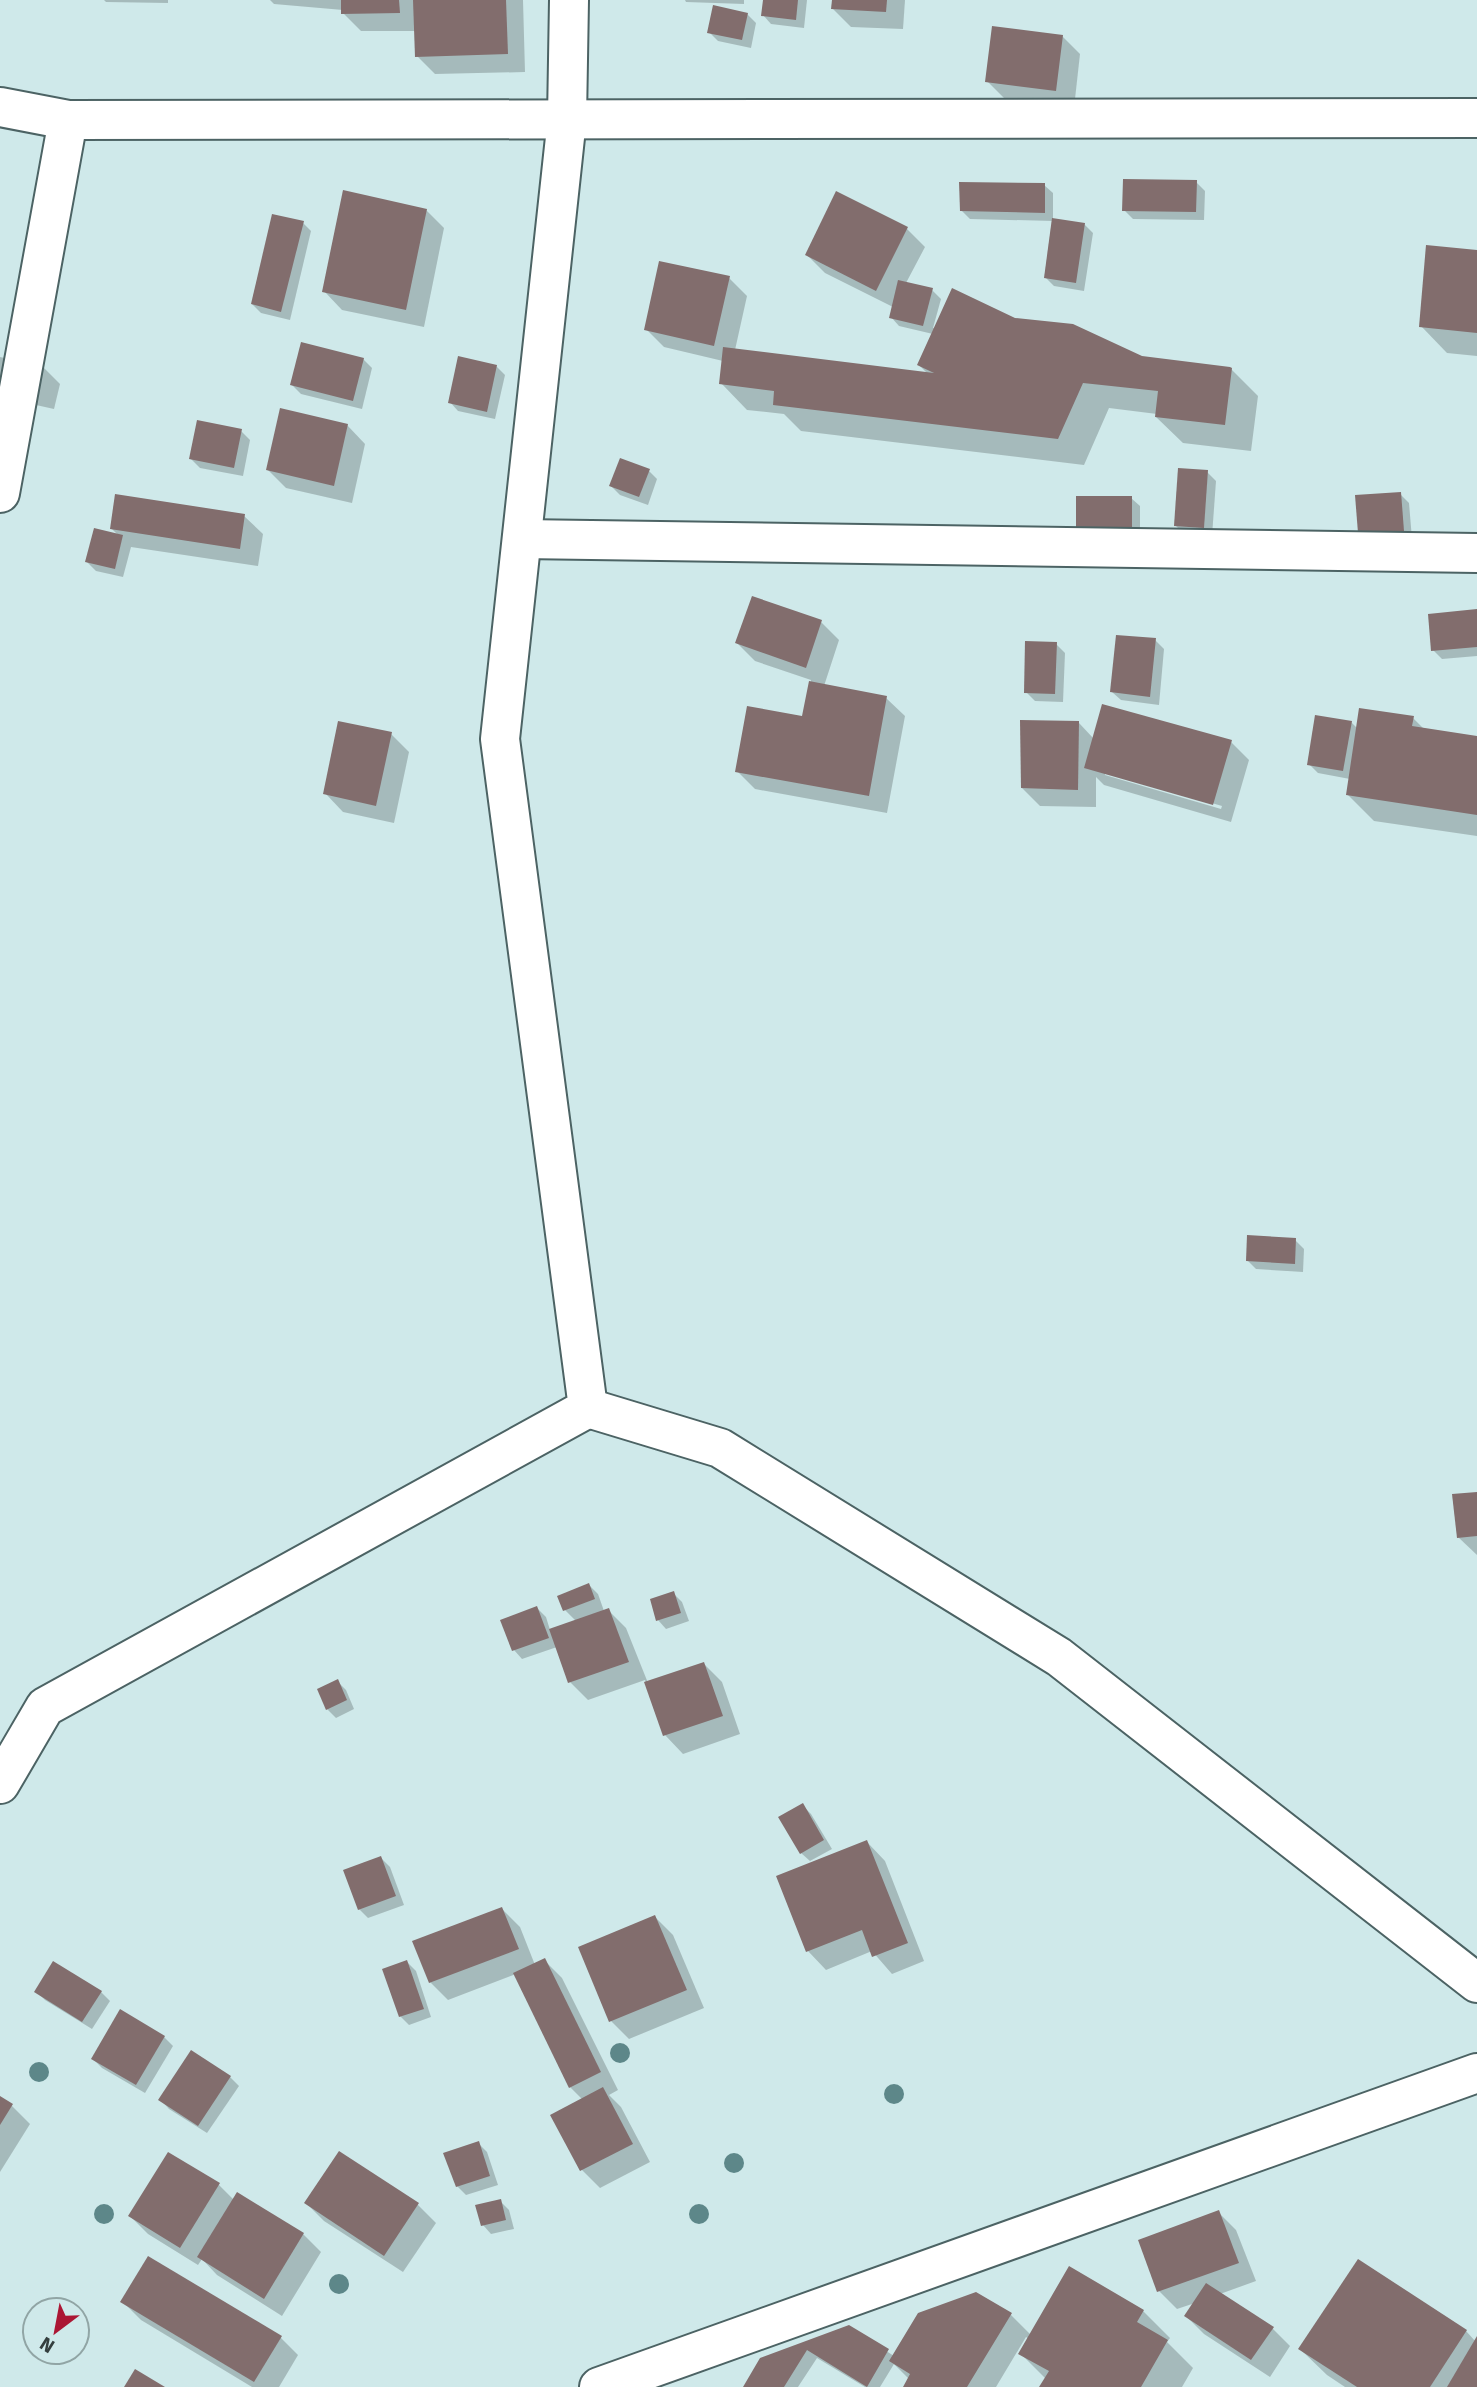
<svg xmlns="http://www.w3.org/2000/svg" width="1477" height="2387" font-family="'Fira Sans',sans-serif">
<rect width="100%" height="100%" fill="#cfe9ea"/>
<!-- shadow -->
<g fill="#0003" fill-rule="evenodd">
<path d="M 104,0 L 168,0 L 168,3 L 106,2 Z"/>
<path d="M 270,0 L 523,0 L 525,72 L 435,74 L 417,56 L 416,31 L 361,31 L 343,13 L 343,10 L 274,4 Z"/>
<path d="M 685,0 L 744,0 L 744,4 L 686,2 Z"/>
<path d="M 764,0 L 807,0 L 804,28 L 771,24 L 763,15 Z"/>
<path d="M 833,0 L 905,0 L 903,29 L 851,27 L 833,9 Z"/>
<path d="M 747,14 L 756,23 L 751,48 L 718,41 L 709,32 Z"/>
<path d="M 1062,36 L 1080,54 L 1074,108 L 1005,99 L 987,81 Z"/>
<path d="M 1196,182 L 1205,191 L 1204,220 L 1133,219 L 1124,210 Z"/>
<path d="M 1044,185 L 1053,193 L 1053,219 L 1084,224 L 1093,233 L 1084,291 L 1054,286 L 1045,277 L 1054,221 L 970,219 L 961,210 Z"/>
<path d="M 426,210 L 444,228 L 424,327 L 342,310 L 324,291 Z"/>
<path d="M 303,223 L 311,231 L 290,320 L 261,313 L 252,304 Z"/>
<path d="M 907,229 L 925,247 L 906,283 L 932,290 L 941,299 L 933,328 L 1014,319 L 1142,358 L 1231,369 L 1258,396 L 1251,451 L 1183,443 L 1156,417 L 1157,414 L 1109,408 L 1084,465 L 801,431 L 784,414 L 747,410 L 721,383 L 723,361 L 664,347 L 646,329 L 729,278 L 747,296 L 735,350 L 928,374 L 919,365 L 933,334 L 899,326 L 891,317 L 893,307 L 825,273 L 807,255 Z"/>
<path d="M 1477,252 L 1477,356 L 1447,353 L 1421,326 Z"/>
<path d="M 0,357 L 42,366 L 60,384 L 54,409 L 0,397 Z"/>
<path d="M 363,359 L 372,368 L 362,409 L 301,394 L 292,385 Z"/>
<path d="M 496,366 L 505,375 L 495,419 L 458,411 L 450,402 Z"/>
<path d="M 347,425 L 365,444 L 352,503 L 286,488 L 268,470 Z"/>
<path d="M 241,431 L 250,440 L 243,476 L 200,468 L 191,459 Z"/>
<path d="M 649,471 L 657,479 L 648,505 L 620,495 L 611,486 Z"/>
<path d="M 1207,472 L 1216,481 L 1212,536 L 1185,535 L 1176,526 Z"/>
<path d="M 1400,494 L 1409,503 L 1412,539 L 1369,541 Z"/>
<path d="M 1131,498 L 1140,506 L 1140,537 L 1087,537 Z"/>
<path d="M 244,516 L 263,534 L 258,566 L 131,547 L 123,577 L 96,571 L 87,562 L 119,536 L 112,529 Z"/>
<path d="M 1477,611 L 1477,656 L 1442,659 L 1433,650 Z"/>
<path d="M 821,622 L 839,640 L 824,686 L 886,698 L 905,716 L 887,813 L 755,789 L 737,771 L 804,718 L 811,680 L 755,661 L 737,643 Z"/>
<path d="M 1155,640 L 1164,649 L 1159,705 L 1121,700 L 1112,692 Z"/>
<path d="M 1056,644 L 1065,653 L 1063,702 L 1035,701 L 1026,692 Z"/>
<path d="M 1413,718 L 1425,730 L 1477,738 L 1477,836 L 1374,821 L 1348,795 L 1350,779 L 1318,773 L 1309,764 L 1351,722 L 1358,729 Z"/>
<path d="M 1079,723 L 1094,739 L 1231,742 L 1249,760 L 1231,822 L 1104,785 L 1096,777 L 1096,807 L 1040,806 L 1022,788 ZM 1105,772 L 1222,806 L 1221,809 L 1105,775 Z"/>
<path d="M 391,734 L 409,752 L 394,823 L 343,812 L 325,793 Z"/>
<path d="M 1295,1240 L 1304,1249 L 1303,1272 L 1256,1269 L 1247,1260 Z"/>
<path d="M 1477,1494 L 1477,1555 L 1458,1537 Z"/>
<path d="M 589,1585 L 598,1594 L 604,1611 L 608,1610 L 626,1628 L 648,1683 L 704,1664 L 722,1682 L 740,1734 L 683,1754 L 665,1735 L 645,1680 L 588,1700 L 570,1682 L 557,1647 L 522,1659 L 514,1650 L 537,1608 L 546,1617 L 550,1630 L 576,1621 L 565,1610 Z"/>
<path d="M 673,1593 L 682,1602 L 689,1621 L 666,1629 L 658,1620 Z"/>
<path d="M 338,1682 L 346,1690 L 354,1709 L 336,1718 L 327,1709 Z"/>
<path d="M 802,1805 L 811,1814 L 832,1849 L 810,1861 L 801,1853 Z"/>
<path d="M 867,1842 L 885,1861 L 924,1961 L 892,1974 L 872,1951 L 826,1970 L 808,1951 L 778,1877 Z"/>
<path d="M 381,1858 L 390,1867 L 404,1905 L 368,1918 L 359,1909 Z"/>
<path d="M 502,1909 L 520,1927 L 535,1965 L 544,1960 L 562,1978 L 618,2090 L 609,2095 L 621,2107 L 650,2162 L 600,2188 L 582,2170 L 553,2115 L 583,2100 L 570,2087 L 516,1974 L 448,2000 L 430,1982 Z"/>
<path d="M 655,1917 L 673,1935 L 704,2008 L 629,2039 L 611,2021 Z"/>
<path d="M 407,1962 L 416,1971 L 431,2017 L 409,2025 L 400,2016 Z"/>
<path d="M 36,1991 L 101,1992 L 110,2001 L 92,2029 L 45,2000 Z"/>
<path d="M 164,2037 L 173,2046 L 145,2093 L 102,2068 L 93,2059 Z"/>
<path d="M 230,2077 L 239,2086 L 207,2133 L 169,2109 L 161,2100 Z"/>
<path d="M 0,2098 L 12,2106 L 30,2124 L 0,2172 Z"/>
<path d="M 478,2143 L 487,2152 L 498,2185 L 466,2195 L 457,2186 Z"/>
<path d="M 168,2154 L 219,2185 L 234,2200 L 303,2234 L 321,2252 L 282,2316 L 217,2275 L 202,2259 L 198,2265 L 148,2234 L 130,2216 Z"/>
<path d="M 500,2201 L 509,2210 L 514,2229 L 491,2234 L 483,2225 Z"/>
<path d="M 306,2203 L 418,2205 L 436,2223 L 403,2272 L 324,2221 Z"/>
<path d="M 1218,2212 L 1236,2230 L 1256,2281 L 1220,2294 L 1272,2328 L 1290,2346 L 1270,2377 L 1204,2334 L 1186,2316 L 1195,2303 L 1177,2309 L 1159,2291 L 1140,2241 Z"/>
<path d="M 1070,2268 L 1143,2311 L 1170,2338 L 1167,2342 L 1193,2368 L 1182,2387 L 1041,2387 L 1046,2379 L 1020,2353 L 1029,2339 L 1026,2337 L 996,2387 L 905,2387 L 909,2379 L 894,2364 L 880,2387 L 865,2387 L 817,2358 L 798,2387 L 745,2387 L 761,2359 L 849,2327 L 894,2356 L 1011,2315 L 1031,2335 Z"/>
<path d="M 123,2302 L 280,2337 L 298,2355 L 279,2387 L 252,2387 L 141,2320 Z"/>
<path d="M 1466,2331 L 1476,2342 L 1477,2339 L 1477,2387 L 1345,2387 L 1327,2375 L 1300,2349 Z"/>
</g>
<!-- building -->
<g fill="#826d6d">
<path d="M 341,0 L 399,0 L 400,13 L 341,14 Z"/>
<path d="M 413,0 L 506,0 L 508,54 L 415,57 Z"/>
<path d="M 763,0 L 798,0 L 796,20 L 761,16 Z"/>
<path d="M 832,0 L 887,0 L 886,12 L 831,9 Z"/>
<path d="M 713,5 L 748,13 L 742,40 L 707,33 Z"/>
<path d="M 992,26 L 1063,35 L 1056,91 L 985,82 Z"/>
<path d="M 1123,179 L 1197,180 L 1196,212 L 1122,211 Z"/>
<path d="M 959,182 L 1045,183 L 1045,213 L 960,211 Z"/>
<path d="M 343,190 L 427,209 L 406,310 L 322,292 Z"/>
<path d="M 836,191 L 908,227 L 876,291 L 805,255 Z"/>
<path d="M 272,214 L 304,221 L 281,312 L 251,304 Z"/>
<path d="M 1052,218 L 1085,223 L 1076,283 L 1044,278 Z"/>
<path d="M 1426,245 L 1477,250 L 1477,333 L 1419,327 Z"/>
<path d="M 659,261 L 730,276 L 714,346 L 644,330 Z"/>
<path d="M 898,280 L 933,288 L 923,326 L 889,318 Z"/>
<path d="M 952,288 L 1015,318 L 1073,324 L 1142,356 L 1230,367 L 1232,368 L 1225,425 L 1155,417 L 1158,391 L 1083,383 L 1058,439 L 773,405 L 774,391 L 719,384 L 723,347 L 934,373 L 917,365 Z"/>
<path d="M 301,342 L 364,358 L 353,401 L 290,385 Z"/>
<path d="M 458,356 L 497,365 L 487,412 L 448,403 Z"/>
<path d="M 280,408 L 348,424 L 334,486 L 266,470 Z"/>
<path d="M 197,420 L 242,429 L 234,468 L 189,459 Z"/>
<path d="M 620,458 L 650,469 L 639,497 L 609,486 Z"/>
<path d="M 1178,468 L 1208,470 L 1204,528 L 1174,526 Z"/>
<path d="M 1401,492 L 1404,531 L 1358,533 L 1355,495 Z"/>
<path d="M 115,494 L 245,514 L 240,549 L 110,529 Z"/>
<path d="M 1076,496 L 1132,496 L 1132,528 L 1076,529 Z"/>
<path d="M 94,528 L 123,535 L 115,569 L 85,562 Z"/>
<path d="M 752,596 L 822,620 L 806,668 L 735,643 Z"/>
<path d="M 1477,609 L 1477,647 L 1431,651 L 1428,614 Z"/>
<path d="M 1116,635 L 1156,638 L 1150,697 L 1110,692 Z"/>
<path d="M 1025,641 L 1057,642 L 1055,694 L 1024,693 Z"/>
<path d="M 809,681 L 887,696 L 869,796 L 735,772 L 747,706 L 802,716 Z"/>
<path d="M 1102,704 L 1232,740 L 1213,805 L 1084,768 Z"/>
<path d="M 1359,708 L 1414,716 L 1412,726 L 1477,736 L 1477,815 L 1346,795 Z"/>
<path d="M 1315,715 L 1352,721 L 1343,771 L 1307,765 Z"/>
<path d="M 1020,720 L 1079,721 L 1078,790 L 1021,788 Z"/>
<path d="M 338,721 L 392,732 L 376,806 L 323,794 Z"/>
<path d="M 1247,1235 L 1296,1238 L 1295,1264 L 1246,1261 Z"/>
<path d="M 1477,1492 L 1477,1536 L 1457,1538 L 1452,1494 Z"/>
<path d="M 589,1583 L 595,1599 L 563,1611 L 557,1596 Z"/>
<path d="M 674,1591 L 681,1613 L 656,1621 L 650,1599 Z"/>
<path d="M 537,1606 L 549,1638 L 512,1651 L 500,1620 Z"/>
<path d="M 609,1608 L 629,1662 L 568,1683 L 549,1629 Z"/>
<path d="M 704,1662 L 723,1716 L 663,1736 L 644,1682 Z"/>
<path d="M 338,1679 L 347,1700 L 326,1710 L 317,1689 Z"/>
<path d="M 803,1803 L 824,1840 L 800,1854 L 778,1817 Z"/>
<path d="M 867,1840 L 908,1943 L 872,1957 L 862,1930 L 806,1952 L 776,1876 Z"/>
<path d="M 381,1856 L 396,1896 L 358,1910 L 343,1870 Z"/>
<path d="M 502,1907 L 519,1949 L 429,1983 L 412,1941 Z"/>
<path d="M 655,1915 L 687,1990 L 609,2022 L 578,1947 Z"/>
<path d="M 545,1958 L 601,2072 L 569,2088 L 513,1973 Z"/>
<path d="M 407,1960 L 424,2009 L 399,2017 L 382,1969 Z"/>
<path d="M 53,1961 L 102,1991 L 82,2022 L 34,1992 Z"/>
<path d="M 120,2009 L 165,2036 L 136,2085 L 91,2059 Z"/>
<path d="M 191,2050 L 231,2076 L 198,2126 L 158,2100 Z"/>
<path d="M 603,2087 L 633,2144 L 580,2171 L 550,2115 Z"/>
<path d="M 0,2096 L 13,2104 L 0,2125 Z"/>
<path d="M 479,2141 L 490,2176 L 456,2187 L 443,2153 Z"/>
<path d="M 339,2151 L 419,2203 L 384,2256 L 304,2203 Z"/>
<path d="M 168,2152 L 220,2183 L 180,2248 L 128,2216 Z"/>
<path d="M 237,2192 L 304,2233 L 264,2299 L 197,2257 Z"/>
<path d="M 501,2199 L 506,2220 L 481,2226 L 475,2205 Z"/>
<path d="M 1219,2210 L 1239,2263 L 1157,2292 L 1138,2240 Z"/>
<path d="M 148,2256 L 282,2336 L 254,2382 L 120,2302 Z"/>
<path d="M 1358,2259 L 1467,2330 L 1430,2387 L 1357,2387 L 1298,2349 Z"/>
<path d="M 1069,2266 L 1144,2310 L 1137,2322 L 1168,2340 L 1141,2387 L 1039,2387 L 1049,2371 L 1018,2354 Z"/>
<path d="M 1206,2283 L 1274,2327 L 1251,2360 L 1184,2316 Z"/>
<path d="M 976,2292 L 1012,2313 L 967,2387 L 903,2387 L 910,2374 L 889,2361 L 918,2313 Z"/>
<path d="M 849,2325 L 889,2349 L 867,2387 L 807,2350 L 784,2387 L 743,2387 L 760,2358 Z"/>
<path d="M 1477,2336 L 1477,2387 L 1447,2387 Z"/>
<path d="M 135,2369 L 165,2387 L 124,2387 Z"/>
</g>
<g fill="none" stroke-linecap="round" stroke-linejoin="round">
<defs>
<g id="street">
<path d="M 0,107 L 68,120 L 1477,118"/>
<path d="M 0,493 L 68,120"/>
<path d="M 522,539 L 1477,553"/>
<path d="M 588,1408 L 720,1448 L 1059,1657 L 1477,1983"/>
<path d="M 0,1784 L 45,1707 L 588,1408 L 500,739 L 567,119 L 569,0"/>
<path d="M 599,2387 L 1477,2073"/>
</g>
</defs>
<!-- street casing -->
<use href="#street" stroke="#4c6364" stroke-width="42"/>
<!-- street -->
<use href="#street" stroke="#fff" stroke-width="38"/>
</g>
<!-- trees -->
<g fill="#5d8789">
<circle cx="620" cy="2053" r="10"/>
<circle cx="39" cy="2072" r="10"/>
<circle cx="894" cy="2094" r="10"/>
<circle cx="734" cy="2163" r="10"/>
<circle cx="104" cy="2214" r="10"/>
<circle cx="699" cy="2214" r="10"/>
<circle cx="339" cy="2284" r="10"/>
</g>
<!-- north arrow -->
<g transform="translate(56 2331) rotate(212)"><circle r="33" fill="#cfe9ea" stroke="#91a5a5" stroke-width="2"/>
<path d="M0-5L12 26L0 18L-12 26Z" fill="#ab1634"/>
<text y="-10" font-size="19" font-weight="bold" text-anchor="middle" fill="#343e3e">N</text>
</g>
</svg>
